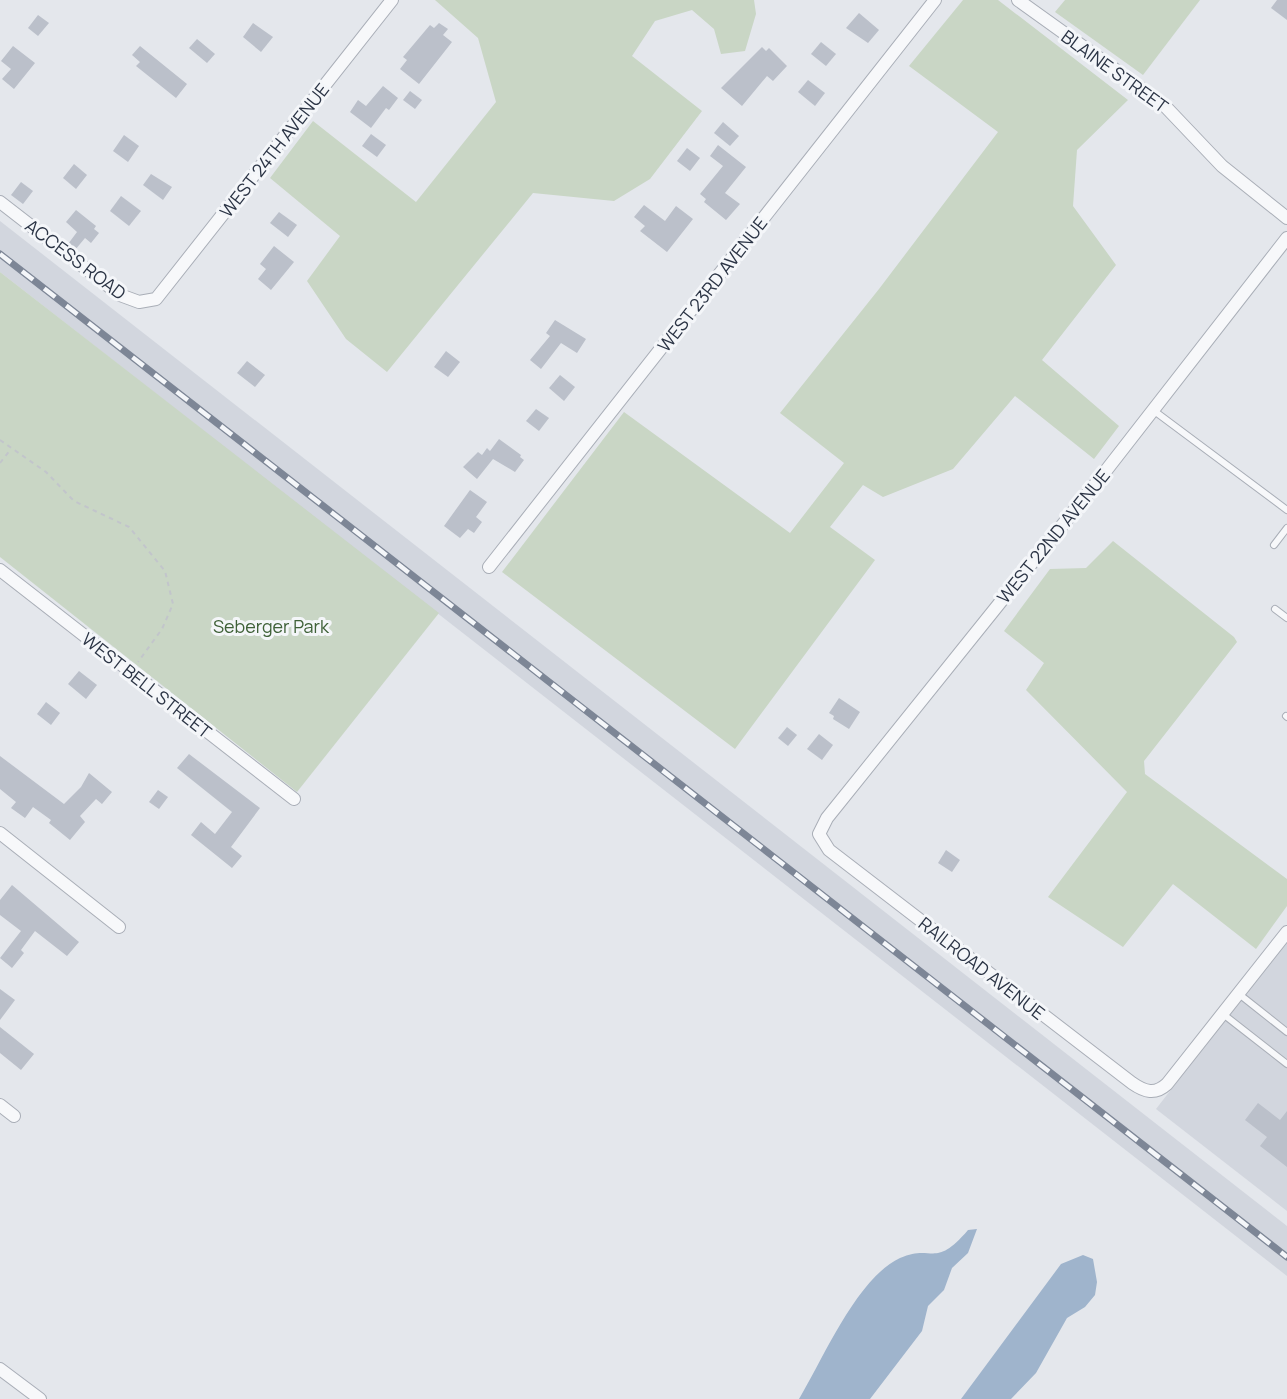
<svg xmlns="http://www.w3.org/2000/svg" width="1287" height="1399" font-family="Manrope,sans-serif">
<rect width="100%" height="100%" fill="#e4e7ec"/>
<!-- built -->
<g fill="#d2d6de">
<path d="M 0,221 L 1287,1226 L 1287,1276 L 0,272 Z"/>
<path d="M 1287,940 L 1287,1211 L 1156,1109 Z"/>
</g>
<!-- green -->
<g fill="#c9d6c5">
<path d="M 435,0 L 754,0 L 756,14 L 745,51 L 721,54 L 714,29 L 692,10 L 655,21 L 632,56 L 702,111 L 650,179 L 614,201 L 533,193 L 387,372 L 346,339 L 307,281 L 340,236 L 270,178 L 313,121 L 416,202 L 496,102 L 478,38 Z"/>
<path d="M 963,0 L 998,0 L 1128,100 L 1077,150 L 1073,206 L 1116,265 L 1042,360 L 1119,426 L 1094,459 L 1015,396 L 953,469 L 883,497 L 863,485 L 830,527 L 875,560 L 735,749 L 502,572 L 624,412 L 790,533 L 844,463 L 780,413 L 879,289 L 998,132 L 909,66 Z"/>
<path d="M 1065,0 L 1200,0 L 1143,75 L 1055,12 Z"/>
<path d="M 0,272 L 439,613 L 297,792 L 0,557 Z"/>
<path d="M 1113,541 L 1234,637 L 1237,642 L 1144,761 L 1145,774 L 1287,879 L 1287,906 L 1256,949 L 1173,884 L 1123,947 L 1048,897 L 1127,792 L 1026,690 L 1044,663 L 1004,631 L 1050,569 L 1086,568 Z"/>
</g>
<!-- water -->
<g fill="#9fb4cc">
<path d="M 977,1229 L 968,1253 L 952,1268 L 944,1290 L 928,1306 L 922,1331 L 870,1399 L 799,1399 C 823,1359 857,1278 900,1258 C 933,1243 934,1270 968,1230 Z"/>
<path d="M 1083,1255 L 1093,1259 L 1097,1282 L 1095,1295 L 1085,1307 L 1067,1318 L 1036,1373 L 1011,1399 L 961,1399 L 1061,1264 Z"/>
</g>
<!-- building -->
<g fill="#bbc0ca">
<path d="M 1277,0 L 1287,0 L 1287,20 L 1271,8 Z"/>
<path d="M 859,13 L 879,30 L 868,43 L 846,28 Z"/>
<path d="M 38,15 L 49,23 L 38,36 L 28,28 Z"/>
<path d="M 253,23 L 273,37 L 261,52 L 243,37 Z"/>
<path d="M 439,23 L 448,29 L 443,35 L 452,42 L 419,84 L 400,69 L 407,60 L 403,57 L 430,25 L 434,28 Z"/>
<path d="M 197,39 L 215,54 L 207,63 L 189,48 Z"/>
<path d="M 821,42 L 836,54 L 826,66 L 811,54 Z"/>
<path d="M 13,46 L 35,63 L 14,89 L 2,79 L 11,69 L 1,61 Z"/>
<path d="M 140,46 L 187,84 L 176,98 L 136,66 L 140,62 L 132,55 Z"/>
<path d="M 762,47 L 766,51 L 769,48 L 787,66 L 773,81 L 767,76 L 742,106 L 721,88 Z"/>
<path d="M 808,80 L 825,93 L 815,106 L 798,92 Z"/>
<path d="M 383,86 L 398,98 L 389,110 L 386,108 L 371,128 L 350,112 L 358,100 L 366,106 Z"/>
<path d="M 410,91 L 422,100 L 415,109 L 403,100 Z"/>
<path d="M 723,122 L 739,136 L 730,146 L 714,133 Z"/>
<path d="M 371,134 L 386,145 L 377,157 L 362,146 Z"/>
<path d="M 124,135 L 139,146 L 128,162 L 113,151 Z"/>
<path d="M 718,145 L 746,167 L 725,193 L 740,204 L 726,220 L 704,202 L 706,199 L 700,194 L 723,166 L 710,156 Z"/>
<path d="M 687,148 L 700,158 L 690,171 L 677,161 Z"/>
<path d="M 74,164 L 87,175 L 76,189 L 63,178 Z"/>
<path d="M 151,174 L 172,187 L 163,200 L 143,185 Z"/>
<path d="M 21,182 L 33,191 L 23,204 L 11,195 Z"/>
<path d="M 121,196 L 141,211 L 129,226 L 110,211 Z"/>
<path d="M 644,205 L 665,221 L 676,206 L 693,219 L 667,252 L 640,231 L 645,226 L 634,217 Z"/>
<path d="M 76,210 L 96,226 L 94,229 L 99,233 L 91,243 L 85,238 L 75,250 L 68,244 L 77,232 L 66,222 Z"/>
<path d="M 279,212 L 297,225 L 288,237 L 270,223 Z"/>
<path d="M 274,246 L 294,262 L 271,290 L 258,279 L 266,269 L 260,264 Z"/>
<path d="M 555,320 L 586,339 L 577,353 L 561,343 L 541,369 L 530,360 L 550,336 L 546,333 Z"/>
<path d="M 446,351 L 460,362 L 448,377 L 434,367 Z"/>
<path d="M 247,361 L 265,375 L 255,387 L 237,373 Z"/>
<path d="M 560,375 L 575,387 L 564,401 L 549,388 Z"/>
<path d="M 536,409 L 549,418 L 539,431 L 526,421 Z"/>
<path d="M 499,439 L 521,455 L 520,457 L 524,460 L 515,472 L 493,459 L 477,479 L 463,467 L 478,452 L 482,455 L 487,448 L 490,451 Z"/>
<path d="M 470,490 L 487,502 L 476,517 L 482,522 L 474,533 L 468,529 L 460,538 L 444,526 Z"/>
<path d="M 79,671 L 97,685 L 86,699 L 68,684 Z"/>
<path d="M 839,698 L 860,712 L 849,729 L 833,719 L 834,716 L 829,713 Z"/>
<path d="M 46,702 L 60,713 L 51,725 L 37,714 Z"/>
<path d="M 787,727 L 797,735 L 788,746 L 778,738 Z"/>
<path d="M 819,734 L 833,745 L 822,760 L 807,749 Z"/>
<path d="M 189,754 L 260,808 L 231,847 L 242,856 L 232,868 L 191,835 L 201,822 L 215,834 L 232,812 L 177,768 Z"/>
<path d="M 0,756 L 64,804 L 81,787 L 89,773 L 112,792 L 102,804 L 96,799 L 80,816 L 85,822 L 70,840 L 49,823 L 51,820 L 33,807 L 25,818 L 11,808 L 16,802 L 0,789 Z"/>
<path d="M 158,790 L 168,797 L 159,809 L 149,802 Z"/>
<path d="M 946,850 L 960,860 L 952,872 L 938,863 Z"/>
<path d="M 12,885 L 79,942 L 67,956 L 35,931 L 21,950 L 24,953 L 12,968 L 0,958 L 21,931 L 0,915 L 0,900 Z"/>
<path d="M 0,989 L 15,1000 L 0,1020 Z"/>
<path d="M 0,1027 L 34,1054 L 21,1070 L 0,1053 Z"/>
<path d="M 1258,1103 L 1280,1120 L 1287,1111 L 1287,1167 L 1260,1146 L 1267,1137 L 1245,1120 Z"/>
</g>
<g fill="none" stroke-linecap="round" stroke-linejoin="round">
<defs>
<g id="lane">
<path d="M 1153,410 L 1287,510"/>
<path d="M 1274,545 L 1287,528"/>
<path d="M 1275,609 L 1287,618"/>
<path d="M 1286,716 L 1287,717"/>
<path d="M 1239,994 L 1287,1032"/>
<path d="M 1223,1014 L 1287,1064"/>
</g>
<g id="street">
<path d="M 1018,0 L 1163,104 L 1222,166 L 1287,218"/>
<path d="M 0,202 L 120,295 L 139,302 L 156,299 L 392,0"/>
<path d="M 1287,238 L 1101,477 L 827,818 L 819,834 L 829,850 L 1132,1083 C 1145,1092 1155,1095 1167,1084 L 1287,932"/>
<path d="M 489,567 L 935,0"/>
<path d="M 0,570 L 294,799"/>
<path d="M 0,833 L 119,927"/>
<path d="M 0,1105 L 14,1116"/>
<path d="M 0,1369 L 40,1399"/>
</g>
</defs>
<!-- lane casing -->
<use href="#lane" stroke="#a9aeb7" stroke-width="8"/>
<!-- street casing -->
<use href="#street" stroke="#a9aeb7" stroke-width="14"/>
<!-- path -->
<g stroke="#c2c5cb" stroke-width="2" stroke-dasharray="4.5 4.5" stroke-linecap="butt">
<path d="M 0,440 L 46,472 L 74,501 L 129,527 L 165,571 L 173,604 L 162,629 L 138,662"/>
<path d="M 0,463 L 11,449"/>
</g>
<!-- lane -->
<use href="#lane" stroke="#f7f8fa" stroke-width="6"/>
<!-- street -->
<use href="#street" stroke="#f7f8fa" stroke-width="12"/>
<defs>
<path id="rail" d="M 0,254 L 1287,1257"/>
</defs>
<!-- rail casing -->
<use href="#rail" stroke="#7d8696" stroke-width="7"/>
<!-- rail -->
<use href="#rail" stroke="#f4f6f9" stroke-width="4.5" stroke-dasharray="14" stroke-linecap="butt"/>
</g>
<g text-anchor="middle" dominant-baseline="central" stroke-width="6" stroke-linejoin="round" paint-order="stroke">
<!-- street labels -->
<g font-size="18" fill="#2b3445" stroke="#f4f6f9">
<text transform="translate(1115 71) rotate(36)">BLAINE STREET</text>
<text transform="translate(274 150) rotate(-52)">WEST 24TH AVENUE</text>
<text transform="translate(76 259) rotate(37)">ACCESS ROAD</text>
<text transform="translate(712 284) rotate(-52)">WEST 23RD AVENUE</text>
<text transform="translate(1053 536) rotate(-51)">WEST 22ND AVENUE</text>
<text transform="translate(147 685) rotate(38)">WEST BELL STREET</text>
<text transform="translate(982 968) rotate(38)">RAILROAD AVENUE</text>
</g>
<!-- park labels -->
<g font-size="18" fill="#3f6138" stroke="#f4f6f9">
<text x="271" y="626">Seberger Park</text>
</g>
</g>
</svg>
